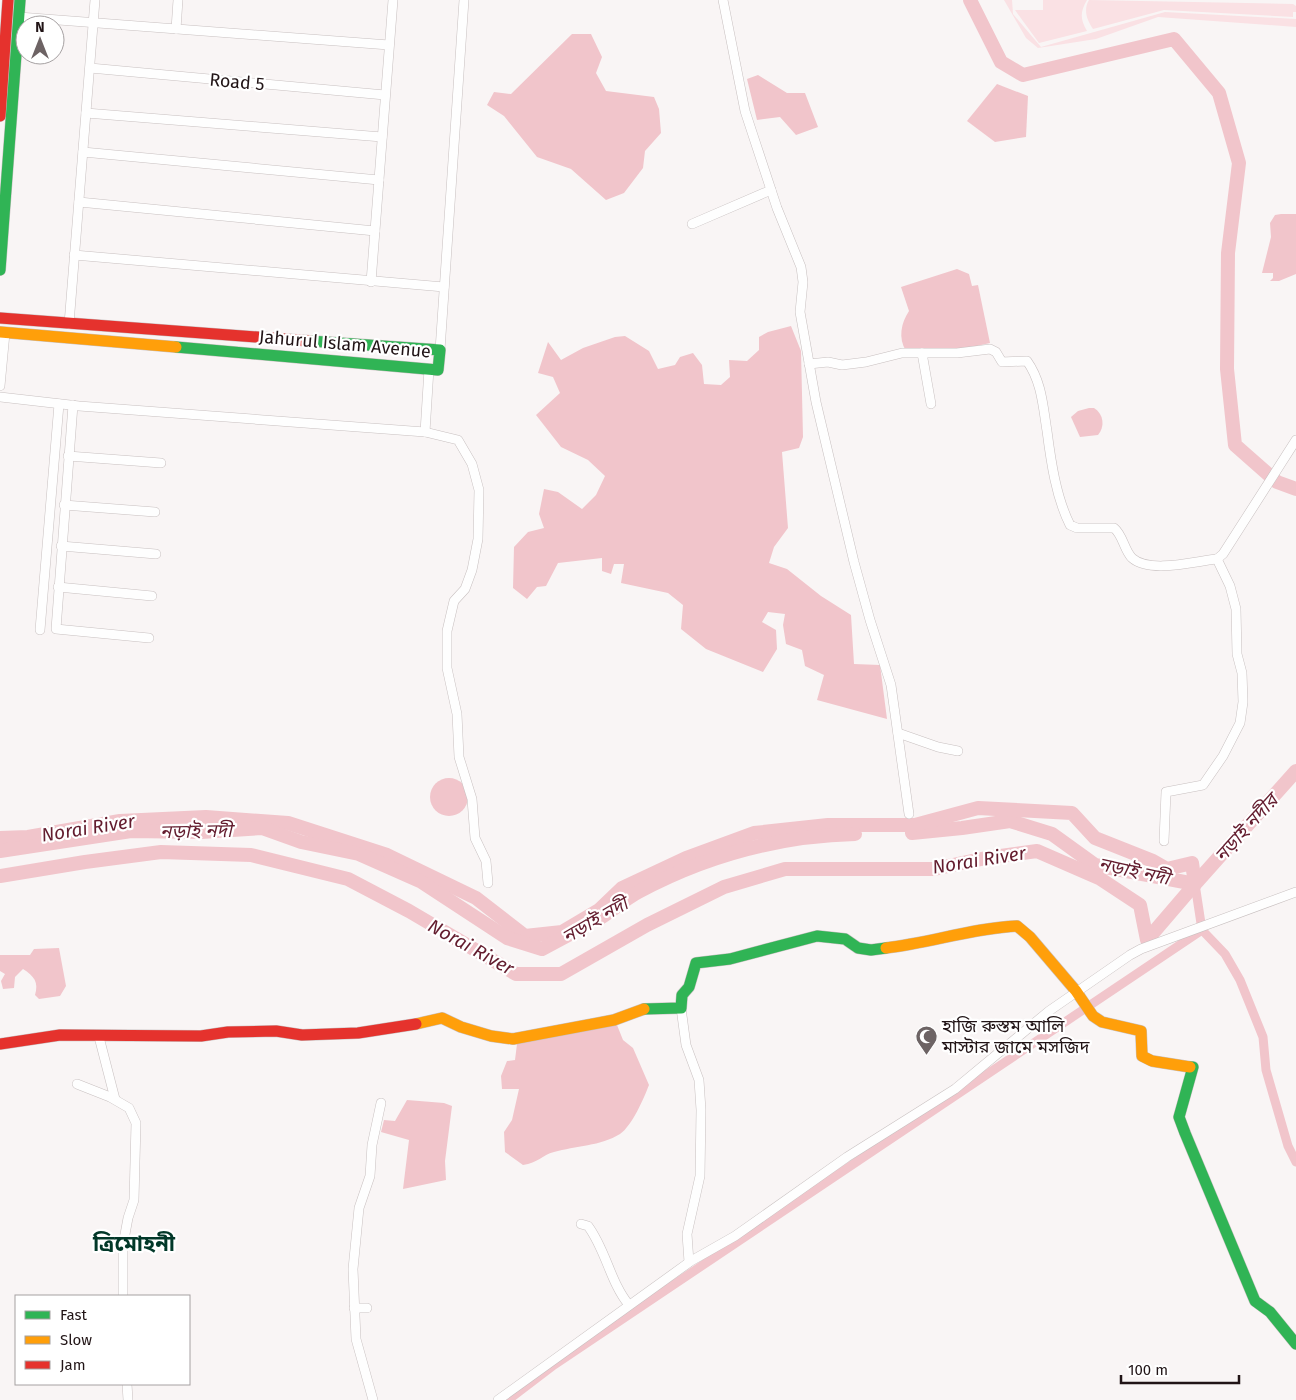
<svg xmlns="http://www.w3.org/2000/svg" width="1296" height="1400" font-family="'Fira Sans','Noto Sans Bengali',sans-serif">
<rect width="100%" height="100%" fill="#f9f5f5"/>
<!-- green -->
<g fill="#fae1e4">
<path d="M 1004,0 L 1012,0 L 1013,14 L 1041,47 L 1165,12 L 1296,19 L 1296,27 L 1158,17 L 1096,39 L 1038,48 L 1026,38 Z"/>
<path d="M 1043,0 L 1087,0 C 1080,12 1080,19 1087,31 L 1039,43 L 1015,10 L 1043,10 Z"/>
<path d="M 1089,0 L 1293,4 L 1296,6 L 1296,12 L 1293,12 L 1293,17 L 1164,10 L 1093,29 C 1087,20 1083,10 1089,0 Z"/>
</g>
<!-- water -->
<g fill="#f1c5cb">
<path d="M 572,34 L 591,34 L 602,57 L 596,73 L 606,91 L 654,97 L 659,109 L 661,133 L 645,151 L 643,168 L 624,193 L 606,200 L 571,169 L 537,157 L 504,116 L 487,105 L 494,92 L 511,94 Z"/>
<path d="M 758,75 L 787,93 L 805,93 L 818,127 L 796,135 L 780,117 L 757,120 L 747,79 Z"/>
<path d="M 997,84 L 1028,96 L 1026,137 L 995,142 L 967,121 Z"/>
<path d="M 1281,214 L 1296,214 L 1296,274 L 1279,281 L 1270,281 L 1273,278 L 1273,273 L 1262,273 L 1271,237 L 1270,223 L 1275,215 Z"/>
<path d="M 957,269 L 969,274 L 972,286 L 978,285 L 990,343 L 950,352 L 929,348 L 906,351 C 898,338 901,323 909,311 L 901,287 Z"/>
<path d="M 791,326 L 801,351 L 803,437 L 799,448 L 782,452 L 788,528 L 774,547 L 769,563 L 787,569 L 821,596 L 851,615 L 854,664 L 880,665 L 887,719 L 817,700 L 824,675 L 805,666 L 802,650 L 786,644 L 783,625 L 785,614 L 768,612 L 762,622 L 776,630 L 777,649 L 763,672 L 706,649 L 681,629 L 683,605 L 668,593 L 621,583 L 624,564 L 614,564 L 611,574 L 602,571 L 602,558 L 558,563 L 546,586 L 537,587 L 527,599 L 513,588 L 514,547 L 528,532 L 544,528 L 539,514 L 544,489 L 558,492 L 582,509 L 596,495 L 605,476 L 588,460 L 561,447 L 536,415 L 560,393 L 553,377 L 538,373 L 548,342 L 561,360 L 583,348 L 615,337 L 625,336 L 649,351 L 658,369 L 675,365 L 680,357 L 693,353 L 702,365 L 704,384 L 721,385 L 730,377 L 729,360 L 747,361 L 759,350 L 759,337 L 768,332 Z"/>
<path d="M 1089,408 L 1094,408 C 1104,414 1105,427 1098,435 L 1080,437 L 1071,417 L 1078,411 Z"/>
<circle cx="449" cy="797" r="19"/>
<path d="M 59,948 L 66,986 L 60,996 L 39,999 L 35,995 C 39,982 34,976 23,969 L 15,977 L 14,988 L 3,989 L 1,981 L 5,974 L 0,971 L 0,955 L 30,955 L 34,949 Z"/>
<path d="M 617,1025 L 623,1040 L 633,1048 L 649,1085 C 644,1098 632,1126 620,1134 C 601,1146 575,1146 554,1152 C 542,1155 538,1163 523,1165 L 505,1152 L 504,1132 L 512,1120 L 519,1089 L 502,1089 L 501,1076 L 507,1061 L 515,1060 L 517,1044 Z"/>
<path d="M 407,1100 L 444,1103 L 452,1106 L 445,1161 L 446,1180 L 403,1189 L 409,1140 L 381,1132 L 384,1120 L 395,1121 Z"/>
</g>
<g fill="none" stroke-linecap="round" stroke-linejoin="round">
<!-- canal -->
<g stroke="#f1c5cb" stroke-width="9">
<path d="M 1195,884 L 1202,930 L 1225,954 L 1240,980 L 1263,1037 L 1266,1070 L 1288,1146 L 1296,1162"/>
<path d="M 508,1400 L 554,1365 L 1202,930"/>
</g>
<!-- river -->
<g stroke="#f1c5cb" stroke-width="14">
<path d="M 970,0 L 1001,62 L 1023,75 L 1174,39 L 1219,93 L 1239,163 L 1228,253 L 1227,369 L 1235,445 L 1277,482 L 1296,489"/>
<path d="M 912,833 L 962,828 L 1010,821 L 1052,834 L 1095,865 L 1195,884 L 1296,771"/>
<path d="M 0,838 L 28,837 L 120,821 L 206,817 L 288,823 L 387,855 L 476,898 L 525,936 L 562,932 L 599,910 L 622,888 L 686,858 L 754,833 L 828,825 L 915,825 L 978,808 L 1072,813 L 1095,838 L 1153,861 L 1167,869 L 1192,863 L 1195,884 L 1147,940 L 1140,905 L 1099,878 L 1037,851 L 986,858 L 934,869 L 785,869 L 724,887 L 647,925 L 561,974 L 516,974 L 409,911 L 348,879 L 251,855 L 161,852 L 85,862 L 0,876"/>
<path d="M 0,851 L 131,831 L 201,832 L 262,828 L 301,842 L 359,854 L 420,881 L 507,938 L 542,949 L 570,934"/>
<path d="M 600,918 C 613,910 625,899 638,892 C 707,855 778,836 855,834"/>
</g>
<defs>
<g id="street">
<path d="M 723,0 L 745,111 L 777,208 L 801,267 L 803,282 L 800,312 L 816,402 L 854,562 L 870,620 L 891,685 L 909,814"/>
<path d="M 19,17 L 389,45"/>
<path d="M 176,29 L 178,0"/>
<path d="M 90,68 L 385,95"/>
<path d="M 86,113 L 382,137"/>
<path d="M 83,152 L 379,180"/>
<path d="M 79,202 L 375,231"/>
<path d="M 692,224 L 771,190"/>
<path d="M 74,255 L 444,287"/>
<path d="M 371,282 L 393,0"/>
<path d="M 69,324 L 95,0"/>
<path d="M 440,350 L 464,0"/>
<path d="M 922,353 L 931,404"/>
<path d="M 809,364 L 828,362 L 842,365 L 866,362 L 902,353 L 957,353 L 990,349 L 996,352 L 1002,362 L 1027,361 C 1042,382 1043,407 1047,431 C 1051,462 1056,497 1070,525 L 1077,528 L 1114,528 C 1123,535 1124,550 1132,558 C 1150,574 1196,561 1217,559"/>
<path d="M 0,386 L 5,333"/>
<path d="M 0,397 L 79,406 L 425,432 L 458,440 L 472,464 L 479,490 L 478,539 L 472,570 L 465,589 L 454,601 L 447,631 L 447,668 L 457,714 L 459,757 L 472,799 L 475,838 L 486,861 L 488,883"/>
<path d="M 73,405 L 56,629 L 149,638"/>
<path d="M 425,432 L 429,369"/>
<path d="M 68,456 L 161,463"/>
<path d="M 64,505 L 155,512"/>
<path d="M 61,546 L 156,554"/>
<path d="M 58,587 L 152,596"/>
<path d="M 40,630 L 59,404"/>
<path d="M 898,733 L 938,747 L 958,751"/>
<path d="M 1164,841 L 1166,792 L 1203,785 L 1223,756 L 1240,723 L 1243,702 L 1242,673 L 1237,654 L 1236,609 L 1230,586 L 1217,559 L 1223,554 L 1296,440"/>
<path d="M 681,1008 L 686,1045 L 699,1080 L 701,1110 L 700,1176 L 687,1234 L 689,1262"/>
<path d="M 99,1037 L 115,1099"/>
<path d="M 77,1084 L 110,1097 L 129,1108 L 136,1123 L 134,1200 L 128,1218 L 123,1245 L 123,1296"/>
<path d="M 581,1224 L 588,1226 C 606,1250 610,1282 629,1305"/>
<path d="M 354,1308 L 367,1308"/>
<path d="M 127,1384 L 128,1400"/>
<path d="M 373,1400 L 356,1339 L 353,1269 L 359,1208 L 370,1176 L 372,1145 L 381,1103"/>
<path d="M 498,1400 L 691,1261 L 735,1236 L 847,1157 L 955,1089 L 1049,1011 L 1130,955 L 1141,949 L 1296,892"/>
</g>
<g id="fast">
<path d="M 0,270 L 20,0"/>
<path d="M 176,347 L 438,370 L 440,350 L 310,341"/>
<path d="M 644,1009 L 681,1008 L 682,995 L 689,987 L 696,963 L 730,959 L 817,936 L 845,939 L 858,948 L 871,950 L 886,948"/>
<path d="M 1190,1067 L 1193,1067 L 1179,1117 L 1185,1133 L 1255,1301 L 1270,1312 L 1296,1344"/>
</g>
<g id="slow">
<path d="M 0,332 L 176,347"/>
<path d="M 886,948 C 930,943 973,928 1017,926 L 1030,937 L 1076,991 L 1093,1016 L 1102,1022 L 1141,1031 L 1142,1056 L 1152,1061 L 1190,1067"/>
<path d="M 416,1024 L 442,1018 L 461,1027 L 491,1036 L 513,1039 L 614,1020 L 644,1009"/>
</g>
<g id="jam">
<path d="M 0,116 L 8,0"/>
<path d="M 0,318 L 310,341"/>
<path d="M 0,1044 L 60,1035 L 201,1036 L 228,1032 L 276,1031 L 302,1035 L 358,1033 L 416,1024"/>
</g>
</defs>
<!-- street casing -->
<use href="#street" stroke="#c8c0c0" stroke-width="10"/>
<!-- fast casing -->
<use href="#fast" stroke="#c8c0c0" stroke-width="12"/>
<!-- slow casing -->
<use href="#slow" stroke="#c8c0c0" stroke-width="12"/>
<!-- jam casing -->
<use href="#jam" stroke="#c8c0c0" stroke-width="12"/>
<!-- street -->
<use href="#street" stroke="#fefefe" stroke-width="9"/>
<!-- fast -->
<use href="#fast" stroke="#30b455" stroke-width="11"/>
<!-- slow -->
<use href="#slow" stroke="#ff9f0a" stroke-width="11"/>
<!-- jam -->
<use href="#jam" stroke="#e5322d" stroke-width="11"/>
</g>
<!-- icons -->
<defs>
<symbol id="mosque-pin" viewBox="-11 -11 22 30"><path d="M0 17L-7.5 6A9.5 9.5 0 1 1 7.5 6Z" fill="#6d6364" stroke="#fff"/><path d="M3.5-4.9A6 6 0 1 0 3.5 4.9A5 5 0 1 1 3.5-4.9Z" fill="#fff"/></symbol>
</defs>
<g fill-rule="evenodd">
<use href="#mosque-pin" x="914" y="1024" width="25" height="34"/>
</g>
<g text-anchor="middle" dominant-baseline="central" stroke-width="4.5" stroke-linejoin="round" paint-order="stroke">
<!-- street labels -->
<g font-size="18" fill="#211416" stroke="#fff">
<text transform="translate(237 82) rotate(5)">Road 5</text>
<text transform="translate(345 344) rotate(5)">Jahurul Islam Avenue</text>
</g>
<!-- poi labels -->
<g font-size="18" fill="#211416" stroke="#fff" text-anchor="start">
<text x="942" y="1026">হাজি রুস্তম আলি<tspan x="942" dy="21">মাস্টার জামে মসজিদ</tspan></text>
</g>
<!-- water labels -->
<g font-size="19" font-style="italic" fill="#631c2e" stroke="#fff">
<text transform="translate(88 828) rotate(-9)">Norai River</text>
<text transform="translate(1246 828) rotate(-48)">নড়াই নদীর</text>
<text transform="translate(196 831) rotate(-1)">নড়াই নদী</text>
<text transform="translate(979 860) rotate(-9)">Norai River</text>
<text transform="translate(1134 871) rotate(12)">নড়াই নদী</text>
<text transform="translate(595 920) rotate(-30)">নড়াই নদী</text>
<text transform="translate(471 947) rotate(29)">Norai River</text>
</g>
<!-- district labels -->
<g font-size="22" font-weight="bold" fill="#023829" stroke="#fff">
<text x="134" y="1243">ত্রিমোহনী</text>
</g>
</g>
<!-- legend -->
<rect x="15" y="1295" width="175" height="90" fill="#ffffff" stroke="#a6a1a2"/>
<rect x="25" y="1311" width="25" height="8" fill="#30b455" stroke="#a6a1a2"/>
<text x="60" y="1320" font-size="15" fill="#211416">Fast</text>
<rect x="25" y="1336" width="25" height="8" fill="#ff9f0a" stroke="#a6a1a2"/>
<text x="60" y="1345" font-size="15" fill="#211416">Slow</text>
<rect x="25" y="1361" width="25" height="8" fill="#e5322d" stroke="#a6a1a2"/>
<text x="60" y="1370" font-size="15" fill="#211416">Jam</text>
<!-- north arrow -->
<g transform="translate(40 40)"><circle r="24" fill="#ffffff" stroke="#a6a1a2"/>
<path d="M0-4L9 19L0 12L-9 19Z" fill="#6d6364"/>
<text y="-8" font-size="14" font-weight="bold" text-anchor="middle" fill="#211416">N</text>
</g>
<!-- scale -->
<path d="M1121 1375v8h118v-8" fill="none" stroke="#211416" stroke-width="2.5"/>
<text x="1128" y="1375" font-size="15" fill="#211416" stroke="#ffffff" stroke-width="4" paint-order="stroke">100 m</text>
</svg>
